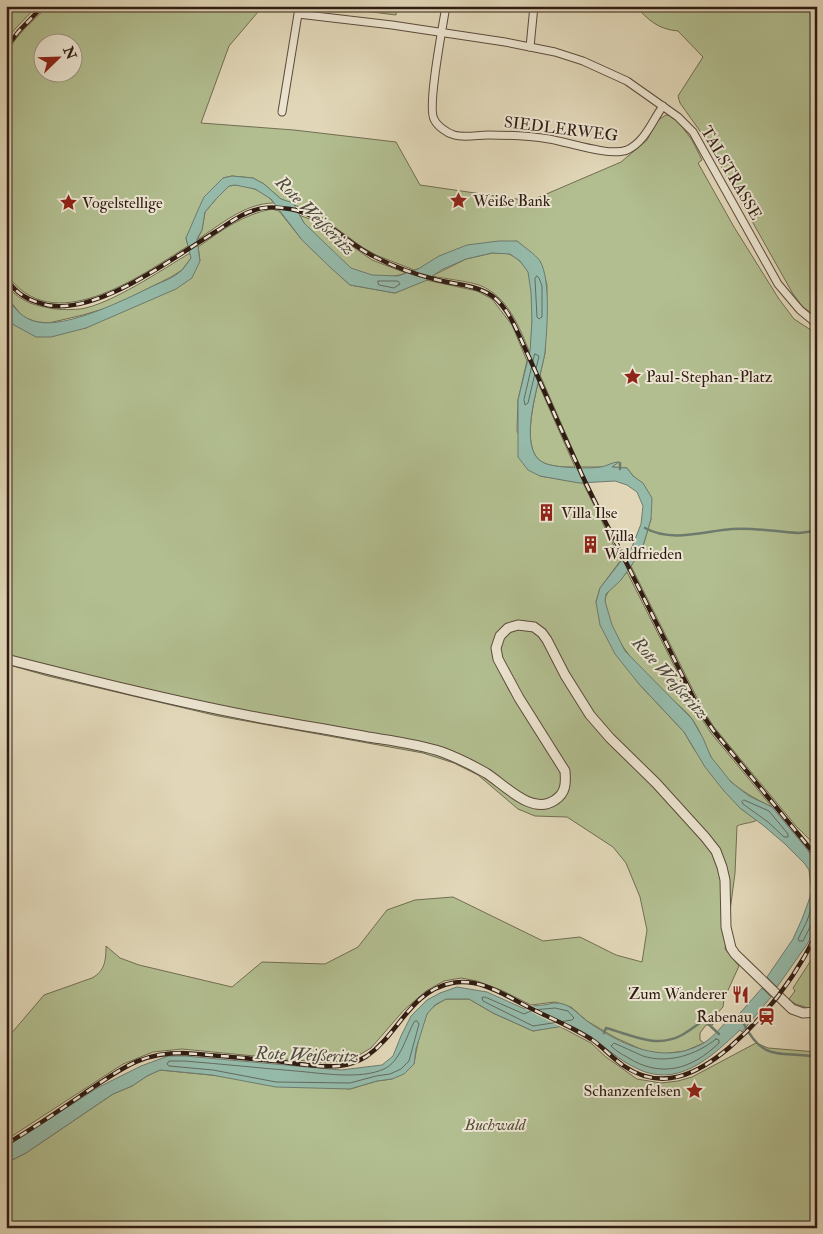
<svg xmlns="http://www.w3.org/2000/svg" width="823" height="1234" font-family="'IM FELL Double Pica',serif">
<rect width="100%" height="100%" fill="#e1d7b8"/>
<filter id="stains"><feTurbulence type="fractalNoise" baseFrequency=".004" numOctaves="4"/><feColorMatrix values="0 0 0 0 .2 0 0 0 0 .09 0 0 0 0 .02 0 0 0 .5 -.17"/></filter>
<radialGradient id="worn" r=".72"><stop offset=".6" stop-color="#630" stop-opacity="0"/><stop offset="1" stop-color="#630" stop-opacity=".3"/></radialGradient>
<!-- green -->
<g fill="#b2be90" stroke="#716d52" fill-rule="evenodd">
<path d="M 6,6 L 37,6 L 15,29 L 6,41 Z"/>
<path d="M 48,6 L 263,6 L 229,46 L 201,123 L 294,130 L 396,142 L 420,185 L 530,201 L 621,162 L 647,140 L 658,120 L 666,115 L 672,116 L 677,120 L 692,140 L 702,160 L 698,163 L 734,227 L 779,299 L 794,319 L 817,334 L 817,847 L 796,826 L 714,727 L 703,710 L 631,566 L 643,546 L 651,519 L 643,484 L 633,476 L 627,468 L 612,467 L 618,462 L 603,467 L 581,467 L 579,464 L 540,375 L 545,353 L 547,285 L 540,261 L 517,241 L 414,270 L 376,255 L 362,247 L 321,217 L 281,199 L 264,184 L 253,178 L 232,176 L 223,178 L 186,238 L 188,246 C 140,276 51,341 6,273 L 6,55 C 15,35 33,21 48,6 ZM 42,42 L 72,42 L 72,72 L 42,72 Z"/>
<path d="M 325,6 L 397,6 L 396,15 Z"/>
<path d="M 635,6 L 817,6 L 817,318 L 802,306 L 793,294 L 707,141 L 680,103 L 678,96 L 703,57 L 678,31 C 657,29 649,20 635,6 Z"/>
<path d="M 235,185 C 248,185 266,192 274,203 C 245,203 220,225 197,240 L 202,230 L 205,212 L 216,199 L 229,186 Z"/>
<path d="M 272,209 L 279,211 L 302,240 L 350,285 L 395,293 L 426,280 L 477,291 L 492,299 L 512,325 L 527,361 L 518,400 L 517,431 L 540,476 L 583,483 L 621,560 L 600,588 L 596,602 L 639,684 L 684,732 L 694,749 L 740,808 L 757,820 C 753,823 743,823 737,826 L 735,873 L 725,949 L 739,966 L 724,999 L 723,1007 L 711,1020 L 713,1025 L 706,1025 L 700,1033 L 700,1040 L 704,1043 L 685,1051 L 662,1054 L 645,1051 L 616,1038 L 587,1021 L 571,1007 L 555,1002 L 531,1005 L 501,990 L 477,981 L 461,978 L 444,981 L 426,991 L 404,1010 L 371,1048 L 352,1059 L 327,1063 L 182,1049 L 153,1052 L 123,1064 L 6,1140 L 6,1033 L 10,1035 L 44,995 L 92,978 C 105,971 106,960 106,946 L 120,958 L 139,965 L 232,987 L 262,962 L 325,964 L 358,947 L 387,910 L 415,900 L 453,897 L 543,941 L 580,937 L 616,955 L 642,962 L 647,930 L 640,897 L 626,863 L 613,847 L 567,817 L 535,816 L 518,809 L 478,775 L 454,763 L 423,753 L 218,716 L 48,676 L 6,664 L 6,317 L 14,325 L 86,328 L 200,261 L 198,247 C 222,230 244,214 272,209 Z"/>
<path d="M 299,215 L 318,222 L 372,260 L 406,273 C 391,279 362,277 349,267 C 333,255 318,238 304,223 Z"/>
<path d="M 190,253 L 191,258 L 182,270 L 171,277 L 113,306 L 83,315 L 49,323 L 37,322 L 23,317 L 6,296 L 6,284 C 15,297 30,305 45,307 C 56,310 68,310 80,309 C 110,305 163,269 190,253 Z"/>
<path d="M 492,253 C 498,253 506,252 511,255 C 517,258 525,265 528,271 C 535,286 532,336 530,353 C 519,327 508,296 479,285 C 467,281 446,279 432,276 L 466,259 Z"/>
<path d="M 538,383 L 575,467 C 566,467 553,467 544,463 C 520,453 534,402 538,383 Z"/>
<path d="M 627,572 L 698,713 L 711,733 L 772,807 C 747,795 725,782 711,757 C 704,745 701,731 692,719 C 687,712 679,706 673,700 C 645,673 610,644 605,602 C 604,591 620,581 627,572 Z"/>
<path d="M 817,951 L 817,1010 L 813,1011 C 806,1005 796,1007 789,999 L 795,991 L 793,988 Z"/>
<path d="M 446,999 L 469,999 L 493,1013 L 533,1031 L 559,1026 L 591,1043 L 606,1057 L 637,1079 L 661,1083 L 678,1081 L 692,1077 L 756,1043 L 768,1048 L 817,1052 L 817,1228 L 6,1228 L 6,1163 L 26,1153 L 113,1094 L 132,1086 L 147,1076 L 160,1070 L 350,1089 L 377,1081 L 392,1079 L 414,1064 C 416,1051 421,1025 427,1014 C 431,1007 439,1003 446,999 Z"/>
</g>
<!-- water -->
<g fill="#95baaa" stroke="#6d7b6e">
<path d="M 232,176 L 253,178 L 264,184 L 281,199 L 293,203 L 304,223 L 351,268 L 372,275 L 398,276 L 418,269 L 439,256 L 467,245 L 499,241 L 517,241 C 524,247 535,254 540,261 C 551,280 547,329 545,352 C 542,375 514,450 544,463 C 555,468 588,469 601,467 C 607,466 612,462 619,462 L 612,467 L 627,468 L 633,476 L 643,483 L 652,498 L 651,519 L 643,546 L 633,563 L 621,580 L 606,594 L 605,601 L 612,625 L 625,651 L 692,719 L 703,738 L 711,757 L 731,782 L 749,796 L 772,807 L 806,848 L 817,864 L 817,923 L 808,943 L 777,987 L 767,977 L 793,939 L 802,919 L 812,892 L 809,870 L 805,864 L 785,844 L 764,826 L 740,808 L 724,791 L 705,767 L 684,732 L 639,684 L 615,654 L 600,625 L 596,602 L 600,588 L 632,547 L 641,524 L 643,506 L 637,492 L 627,485 L 615,481 L 579,483 L 540,476 L 528,470 L 518,457 L 518,400 L 530,351 L 532,321 L 531,292 L 528,272 L 520,261 L 510,254 L 492,253 L 466,259 L 441,270 L 425,281 L 395,293 L 350,285 L 332,269 L 302,240 L 271,199 L 255,189 L 235,185 L 229,186 L 216,199 L 205,212 L 202,230 L 197,239 L 200,261 L 192,278 L 176,289 L 86,328 L 51,337 L 36,337 L 14,325 L 6,317 L 6,296 C 15,309 22,319 38,322 C 68,328 124,300 151,287 C 161,282 174,278 182,270 C 185,267 188,262 191,258 L 186,238 L 198,210 L 204,197 L 223,178 Z"/>
<path d="M 457,987 L 487,992 L 525,1009 C 532,1005 536,1006 543,1005 C 547,1005 551,1003 554,1003 C 569,1002 576,1013 587,1021 C 619,1044 662,1065 700,1045 C 711,1040 720,1028 729,1019 L 734,1020 L 762,988 L 771,997 L 742,1032 L 740,1030 C 710,1058 677,1090 634,1067 C 619,1060 607,1048 593,1039 C 586,1033 578,1029 570,1025 L 533,1031 L 493,1013 L 469,999 L 446,999 L 435,1005 L 427,1014 L 416,1049 L 414,1064 L 404,1074 L 392,1079 L 377,1081 L 350,1089 L 276,1087 L 212,1075 L 160,1070 L 147,1076 L 132,1086 L 113,1094 L 26,1153 L 6,1163 L 6,1147 L 97,1088 L 141,1066 L 168,1056 L 185,1056 L 341,1070 L 382,1065 L 393,1056 L 401,1036 L 411,1016 L 427,1000 L 440,993 Z"/>
</g>
<!-- pier -->
<path fill="#e1d7b8" d="M 528,1004 L 570,1025 L 569,1027 L 563,1028 L 525,1009 Z"/>
<g fill="none" stroke-linecap="round" stroke-linejoin="round">
<!-- shore -->
<g stroke="#626b5e" stroke-width="1">
<path d="M 537,276 L 539,278 L 542,286 L 542,317 L 539,319 L 537,317 L 535,279 Z"/>
<path d="M 378,281 L 398,281 L 400,284 L 394,288 L 379,285 Z"/>
<path d="M 535,354 L 539,356 L 528,403 L 525,405 L 524,400 Z"/>
<path d="M 744,800 L 769,811 L 788,834 L 788,837 L 784,837 L 768,822 L 743,804 L 742,802 Z"/>
<path d="M 817,892 L 807,921 L 798,939 L 799,941 L 803,941 L 811,925 L 817,924"/>
<path d="M 485,997 L 524,1014 L 533,1010 L 555,1008 L 568,1011 L 574,1018 L 572,1020 L 533,1026 L 483,1001 L 482,998 Z"/>
<path d="M 417,1021 L 419,1024 L 409,1061 L 401,1069 L 390,1074 L 376,1076 L 350,1083 L 276,1082 L 213,1070 L 169,1066 L 167,1064 L 169,1061 L 184,1061 C 222,1064 259,1068 296,1071 C 321,1073 360,1080 384,1069 C 400,1062 406,1037 414,1022 Z"/>
<path d="M 716,1039 L 719,1040 L 719,1043 C 692,1069 661,1079 627,1057 C 621,1054 615,1050 611,1046 L 614,1043 C 624,1047 633,1052 643,1056 C 668,1064 696,1055 716,1039 Z"/>
</g>
<!-- stream -->
<g stroke="#6d7b6e" stroke-width="2.5">
<path d="M 620,463 L 620,469"/>
<path d="M 645,528 C 672,543 704,531 732,529 C 754,527 776,532 798,533 C 804,533 810,531 817,531"/>
<path d="M 744,1024 C 764,1064 783,1050 817,1057"/>
<path d="M 604,1033 L 606,1028 C 632,1035 656,1049 682,1035 C 689,1031 697,1025 704,1020 L 719,1034"/>
</g>
<defs>
<g id="minor">
<path d="M 446,6 C 443,25 427,106 434,119 C 437,126 447,133 454,135 C 464,138 478,135 488,135 C 509,135 529,136 549,139 C 568,142 610,157 627,150 C 645,142 652,121 663,106"/>
<path d="M 530,47 L 534,6"/>
<path d="M 282,112 L 298,14 L 392,25 L 505,42 L 555,52 L 583,61 L 627,81 L 678,117 L 693,132 L 778,284 L 800,310 L 817,324"/>
</g>
<path id="tertiary" d="M 6,659 C 89,680 172,701 256,717 C 293,724 331,730 368,737 C 393,741 418,744 442,752 C 458,758 472,765 486,773 C 505,785 532,816 555,800 C 566,793 566,783 565,771 L 519,698 L 498,659 L 496,648 L 500,636 L 508,628 L 518,625 L 534,627 L 542,633 L 547,640 L 565,675 L 590,715 L 610,738 L 656,783 L 705,837 L 716,851 L 722,867 L 725,880 L 726,927 L 731,948 L 735,954 L 792,1009 L 803,1013 L 817,1012"/>
</defs>
<!-- minor casing -->
<use href="#minor" stroke="#5c4b3c" stroke-width="9"/>
<!-- tertiary casing -->
<use href="#tertiary" stroke="#5c4b3c" stroke-width="11"/>
<!-- minor -->
<use href="#minor" stroke="#ece5d1" stroke-width="7"/>
<!-- tertiary -->
<use href="#tertiary" stroke="#ece5d1" stroke-width="9"/>
<defs>
<g id="rail">
<path d="M 6,48 L 18,32 L 43,6"/>
<path d="M 6,278 C 16,294 29,301 47,305 C 98,315 173,258 215,232 C 228,224 240,214 255,210 C 266,206 278,207 290,209 C 325,215 346,244 377,258 C 395,267 414,274 434,279 C 454,285 479,284 496,299 C 512,314 519,336 528,355 C 545,392 561,430 578,466 C 590,494 605,521 619,548 C 646,602 673,657 700,711 L 713,730 L 817,857"/>
<path d="M 6,1144 C 34,1128 60,1110 86,1092 C 122,1069 139,1053 183,1053 C 214,1055 244,1058 274,1061 C 295,1063 318,1068 339,1066 C 348,1065 359,1061 367,1056 C 398,1035 410,991 452,983 C 481,977 509,998 534,1010 C 553,1019 573,1028 591,1039 C 603,1047 612,1058 624,1066 C 662,1092 698,1074 730,1047 C 767,1015 796,976 817,933"/>
</g>
</defs>
<!-- rail casing -->
<use href="#rail" stroke="#301c13" stroke-width="4.5"/>
<!-- rail -->
<use href="#rail" stroke="#ece5d1" stroke-width="2.5" stroke-dasharray="8" stroke-linecap="butt"/>
</g>
<!-- icons -->
<defs>
<symbol id="sight-bare" viewBox="-9 -9 18 18"><path d="M0-6L1.8-2.2L6-1.7L2.9 1.2L3.7 5.4L0 3.3L-3.7 5.4L-2.9 1.2L-6-1.7L-1.8-2.2Z" fill="#8f2418" stroke="#ece5d1" stroke-width="2.5" paint-order="stroke"/></symbol>
<symbol id="building-bare" viewBox="-9 -9 18 18"><path d="M-4-6H4V6H1V3H-1V6H-4ZM-2.5-4.3h1.7v1.8h-1.7ZM.8-4.3h1.7v1.8H.8ZM-2.5-1h1.7V.8h-1.7ZM.8-1h1.7V.8H.8Z" fill="#8f2418" stroke="#ece5d1" stroke-width="2.5" paint-order="stroke"/></symbol>
<symbol id="restaurant-bare" viewBox="-9 -9 18 18"><path d="M-5-6h1v4h1v-4h1v4h1v-4h1v5L-1.5 .5V6h-2V.5L-5-1ZM5-6V6H3V1.5H1.5Q1.5-4 5-6Z" fill="#8f2418" stroke="#ece5d1" stroke-width="2.5" paint-order="stroke"/></symbol>
<symbol id="station-bare" viewBox="-9 -9 18 18"><path d="M-3-6H3Q5-6 5-4V2Q5 4 3 4L4.5 6H3L1.5 4h-3L-3 6H-4.5L-3 4Q-5 4-5 2V-4Q-5-6-3-6ZM-3.5-4v3h7v-3ZM-3.5 1v1.5H-2V1ZM2 1v1.5H3.5V1Z" fill="#8f2418" stroke="#ece5d1" stroke-width="2.5" paint-order="stroke"/></symbol>
</defs>
<g fill-rule="evenodd">
<use href="#sight-bare" x="446" y="188" width="25" height="25"/>
<use href="#sight-bare" x="56" y="190" width="25" height="25"/>
<use href="#sight-bare" x="620" y="364" width="25" height="25"/>
<use href="#building-bare" x="534" y="500" width="25" height="25"/>
<use href="#building-bare" x="578" y="532" width="25" height="25"/>
<use href="#restaurant-bare" x="728" y="982" width="25" height="25"/>
<use href="#station-bare" x="754" y="1004" width="25" height="25"/>
<use href="#sight-bare" x="682" y="1078" width="25" height="25"/>
</g>
<g text-anchor="middle" dominant-baseline="central" stroke-width="4" stroke-linejoin="round" paint-order="stroke">
<!-- street labels -->
<g font-size="16" fill="#301c13" stroke="#ece5d1">
<text transform="translate(561 129) rotate(7)">SIEDLERWEG</text>
<text transform="translate(731 173) rotate(60)">TALSTRASSE</text>
</g>
<!-- poi labels -->
<g font-size="16" fill="#301c13" stroke="#ece5d1" text-anchor="start">
<text x="473" y="201">Weiße Bank</text>
<text x="82" y="203">Vogelstellige</text>
<text x="646" y="377">Paul-Stephan-Platz</text>
<text x="561" y="513">Villa Ilse</text>
<text x="604" y="536">Villa<tspan x="604" dy="18">Waldfrieden</tspan></text>
<text x="727" y="994" text-anchor="end">Zum Wanderer</text>
<text x="752" y="1017" text-anchor="end">Rabenau</text>
<text x="681" y="1091" text-anchor="end">Schanzenfelsen</text>
</g>
<!-- park labels -->
<g font-size="16" font-style="italic" fill="#574d38" stroke="#ece5d1">
<text x="495" y="1125">Buchwald</text>
</g>
<!-- water labels -->
<g font-size="18" font-style="italic" fill="#4e4b40" stroke="#ece5d1">
<text transform="translate(315 216) rotate(45)">Rote Weißeritz</text>
<text transform="translate(670 678) rotate(48)">Rote Weißeritz</text>
<text transform="translate(307 1055) rotate(2)">Rote Weißeritz</text>
</g>
</g>
<!-- margin -->
<rect width="823" height="1234" fill="none" stroke="#e1d7b8" stroke-width="25"/>
<rect x="8" y="8" width="808" height="1219" fill="none" stroke="#301c13" stroke-width="2.5"/>
<rect x="12" y="12" width="798" height="1209" fill="none" stroke="#301c13"/>
<!-- north arrow -->
<g transform="translate(58 58) rotate(67)"><circle r="24" fill="#ece5d1" stroke="#a19585"/>
<path d="M0-4L9 19L0 12L-9 19Z" fill="#8f2418"/>
<text y="-8" font-size="14" font-weight="bold" text-anchor="middle" fill="#301c13">N</text>
</g>
<rect width="100%" height="100%" filter="url(#stains)"/>
<rect width="100%" height="100%" fill="url(#worn)"/>
</svg>
